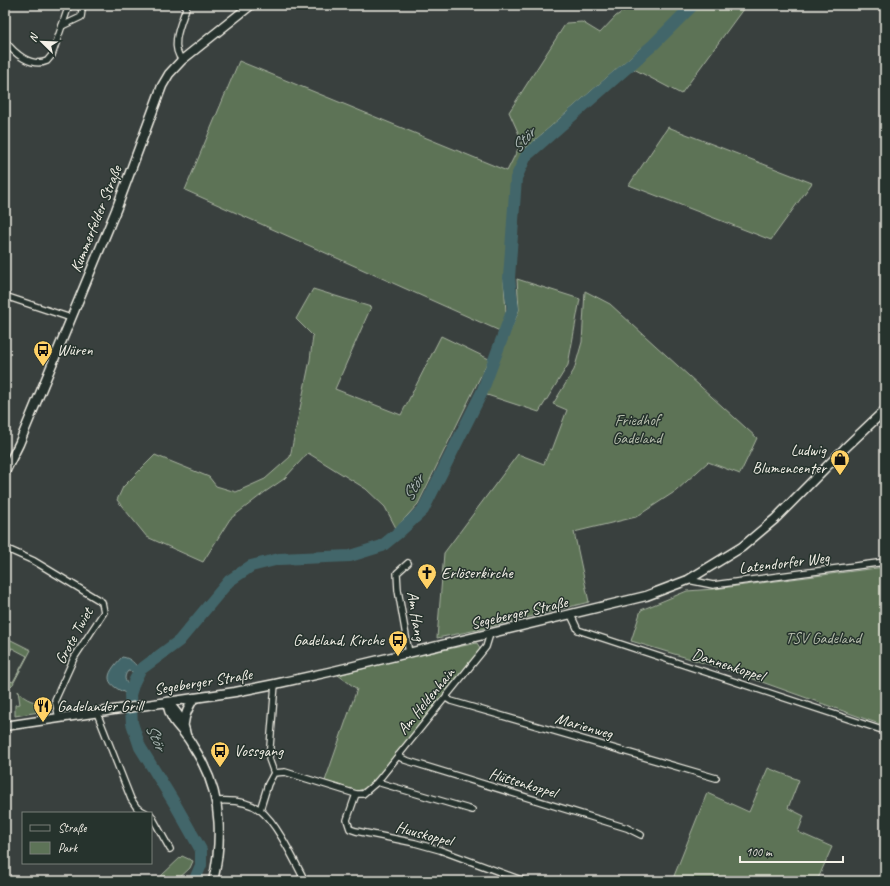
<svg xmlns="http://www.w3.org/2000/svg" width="890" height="886" font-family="Caveat,sans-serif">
<rect width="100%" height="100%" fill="#39403e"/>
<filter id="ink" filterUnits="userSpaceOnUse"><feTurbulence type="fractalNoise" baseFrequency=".025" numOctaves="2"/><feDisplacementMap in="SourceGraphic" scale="8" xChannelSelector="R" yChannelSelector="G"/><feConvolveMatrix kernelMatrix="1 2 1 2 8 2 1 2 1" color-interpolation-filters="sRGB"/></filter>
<g filter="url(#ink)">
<!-- green -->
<g fill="#5d7357" stroke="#a8b2a0">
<path d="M 633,5 L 746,5 L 681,94 L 632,68 L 647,57 L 642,47 L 526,148 L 513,175 L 504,282 L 506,313 L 500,331 L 185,190 L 239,61 L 507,171 L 522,141 L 509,112 L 566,23 L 582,22 L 600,33 L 616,16 Z"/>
<path d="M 668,127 L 812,183 L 771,240 L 629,185 Z"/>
<path d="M 517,279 L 580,299 L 568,365 L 539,412 L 484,394 L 519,310 Z"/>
<path d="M 313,289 L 371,307 L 335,389 L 401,415 L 441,336 L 489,359 L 418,504 L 396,528 L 385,507 L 366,489 L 308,453 L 284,479 L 265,492 L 230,519 L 203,562 L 147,537 L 117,500 L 123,487 L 155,455 L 209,477 L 216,486 L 236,492 L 265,479 L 290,457 L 310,360 L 313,336 L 296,319 Z"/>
<path d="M 585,291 L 610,304 L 757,438 L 740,474 L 708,462 L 676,491 L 636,517 L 574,532 L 589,602 L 477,630 L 437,638 L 444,553 L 518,454 L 544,464 L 550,449 L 552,450 L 567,410 L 553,404 L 574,370 L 582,342 Z"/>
<path d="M 885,567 L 885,726 L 734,672 L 631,641 L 641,610 L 687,591 L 714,589 Z"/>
<path d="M 5,637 L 31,650 L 13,684 L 11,686 L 8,680 L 13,682 L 27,656 L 12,648 L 5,662 L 5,658 L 11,647 L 5,644 Z"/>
<path d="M 477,643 L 480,648 L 478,654 L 377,779 L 366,788 L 357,791 L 325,781 L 357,689 L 338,675 L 409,657 Z"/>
<path d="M 18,691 C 24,700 37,704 48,703 L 45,711 L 15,716 L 15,705 L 20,704 Z"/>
<path d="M 768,768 L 799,780 L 788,808 L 804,816 L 798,832 L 832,847 L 817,881 L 672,881 L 707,793 L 749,812 Z"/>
<path d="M 182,856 L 193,861 L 190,868 L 176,881 L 164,881 L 161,876 Z"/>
</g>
<!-- water -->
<path fill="#43666a" stroke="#8a9e9c" d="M 122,657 C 131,658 135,664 140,670 L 138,673 L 128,671 C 122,678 126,683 132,689 L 130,695 C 104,684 103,677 122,657 Z"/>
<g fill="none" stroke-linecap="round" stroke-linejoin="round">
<!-- river -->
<path stroke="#43666a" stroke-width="12" d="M 193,881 L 195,879 L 201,865 L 201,850 L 175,804 L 140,747 L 132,723 L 130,695 L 134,682 L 140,670 L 179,641 L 229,581 L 251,566 L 279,559 L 350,556 L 382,546 L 398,533 L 423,510 L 482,392 L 513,309 L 509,278 L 516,178 L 526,156 L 653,45 L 693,5"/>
<defs>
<g id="street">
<path d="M 62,26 L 81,17 L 82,10 L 79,5"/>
<path d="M 5,41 C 14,53 31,68 47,61 L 52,55 L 68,8 L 71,5"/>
<path d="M 182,60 C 169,45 182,22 187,5"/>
<path d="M 5,296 L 71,318"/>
<path d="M 5,548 L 34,561 L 102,602 L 104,612 L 74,658 L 55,700 L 59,718"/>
<path d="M 408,563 L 397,573 L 398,590 L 409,653"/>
<path d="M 688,580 L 713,585 L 885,562"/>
<path d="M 571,615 L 578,630 L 885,731"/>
<path d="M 446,698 L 451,701 L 716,778"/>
<path d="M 97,713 L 131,799 L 137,808 L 146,813"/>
<path d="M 398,756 L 405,760 L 627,828 L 641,835"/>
<path d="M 274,773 L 269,759 L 275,684"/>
<path d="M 377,782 L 472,810"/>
<path d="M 356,794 L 347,820 L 350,829 L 356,831 L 415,843 L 440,850 L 524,881"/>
<path d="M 216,801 C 231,800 248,801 260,810 C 277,823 295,862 305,881"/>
<path d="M 260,810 L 268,784 L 274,773 L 285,772 L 356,794 L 363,794 L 377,782 L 486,647 L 490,634"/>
<path d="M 151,815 L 170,849"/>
</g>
<g id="secondary">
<path d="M 5,472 L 19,444 L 116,210 L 162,86 L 169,74 L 182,60 L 251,5"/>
<path d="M 167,702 C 171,725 181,726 191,743 C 195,750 200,757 203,764 C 222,800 222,843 213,881"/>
<path d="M 168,702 C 178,714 183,719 186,735"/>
<path d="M 184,723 C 185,713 189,706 194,698"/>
<path d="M 5,726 L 235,692 L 275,684 L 329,672 L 646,596 L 688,580 L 742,547 L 775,519 L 845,448 L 885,410"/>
</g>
</defs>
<!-- street casing -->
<use href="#street" stroke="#f4f1e8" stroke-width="8"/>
<!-- secondary casing -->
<use href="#secondary" stroke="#f4f1e8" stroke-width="11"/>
<!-- street -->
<use href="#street" stroke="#26332d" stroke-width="5.5"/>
<!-- secondary -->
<use href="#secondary" stroke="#26332d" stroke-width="8"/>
</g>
</g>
<!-- icons -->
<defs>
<symbol id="bus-pin" viewBox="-11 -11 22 30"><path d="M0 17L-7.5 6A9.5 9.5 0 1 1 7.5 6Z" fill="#ffd166" stroke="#26332d"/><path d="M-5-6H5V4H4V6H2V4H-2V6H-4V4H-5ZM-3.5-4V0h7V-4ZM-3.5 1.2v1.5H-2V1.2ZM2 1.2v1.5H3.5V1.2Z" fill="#111"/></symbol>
<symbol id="shop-pin" viewBox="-11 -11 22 30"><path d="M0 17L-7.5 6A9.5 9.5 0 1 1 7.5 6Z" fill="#ffd166" stroke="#26332d"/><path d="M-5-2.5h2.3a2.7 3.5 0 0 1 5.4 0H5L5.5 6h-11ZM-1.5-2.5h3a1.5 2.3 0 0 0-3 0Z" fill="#111"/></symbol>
<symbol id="church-pin" viewBox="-11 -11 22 30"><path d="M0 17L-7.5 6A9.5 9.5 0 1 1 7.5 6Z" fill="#ffd166" stroke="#26332d"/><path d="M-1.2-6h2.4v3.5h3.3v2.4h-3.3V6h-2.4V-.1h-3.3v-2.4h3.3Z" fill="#111"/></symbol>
<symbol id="restaurant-pin" viewBox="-11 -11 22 30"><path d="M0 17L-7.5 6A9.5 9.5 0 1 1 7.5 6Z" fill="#ffd166" stroke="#26332d"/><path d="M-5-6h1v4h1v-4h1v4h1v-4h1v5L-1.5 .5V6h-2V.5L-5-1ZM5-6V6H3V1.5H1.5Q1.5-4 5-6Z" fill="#111"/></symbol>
</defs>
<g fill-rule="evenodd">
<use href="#bus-pin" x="32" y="339" width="22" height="30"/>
<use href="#shop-pin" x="829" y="448" width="22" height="30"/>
<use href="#church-pin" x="416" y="562" width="22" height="30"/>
<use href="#bus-pin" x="387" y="629" width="22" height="30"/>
<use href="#restaurant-pin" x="32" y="695" width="22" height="30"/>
<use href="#bus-pin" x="209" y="740" width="22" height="30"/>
</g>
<g text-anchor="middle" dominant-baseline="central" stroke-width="3" stroke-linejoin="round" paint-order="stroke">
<!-- street labels -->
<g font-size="16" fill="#f4f1e8" stroke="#26332d">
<text transform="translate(96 219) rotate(-68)">Kummerfelder Straße</text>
<text transform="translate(784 563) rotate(-7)">Latendorfer Weg</text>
<text transform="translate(519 613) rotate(-13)">Segeberger Straße</text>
<text transform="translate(416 616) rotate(81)">Am Hang</text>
<text transform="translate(74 636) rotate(-61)">Grote Twiet</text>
<text transform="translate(728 665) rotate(18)">Dannenkoppel</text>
<text transform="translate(203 682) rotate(-9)">Segeberger Straße</text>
<text transform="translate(426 701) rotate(-51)">Am Heldenhain</text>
<text transform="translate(584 726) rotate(16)">Marienweg</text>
<text transform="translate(523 783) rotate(17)">Hüttenkoppel</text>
<text transform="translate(424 834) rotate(15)">Huuskoppel</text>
</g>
<!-- poi labels -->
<g font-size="16" fill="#f4f1e8" stroke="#26332d" text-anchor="start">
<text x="57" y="350">Würen</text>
<text x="826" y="450" text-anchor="end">Ludwig<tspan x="826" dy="18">Blumencenter</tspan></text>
<text x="441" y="573">Erlöserkirche</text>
<text x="384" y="640" text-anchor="end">Gadeland, Kirche</text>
<text x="57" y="706">Gadelander Grill</text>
<text x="234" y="751">Vossgang</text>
</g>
<!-- park labels -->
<g font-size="16" fill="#b8bfae" stroke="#26332d">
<text x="637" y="420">Friedhof<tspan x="637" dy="18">Gadeland</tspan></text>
<text x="823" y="638">TSV Gadeland</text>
</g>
<!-- water labels -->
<g font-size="17" font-style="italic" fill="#adb9b6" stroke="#26332d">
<text transform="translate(523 140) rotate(-47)">Stör</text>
<text transform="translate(413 488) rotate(-59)">Stör</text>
<text transform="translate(156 737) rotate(66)">Stör</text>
</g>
</g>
<!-- margin -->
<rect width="890" height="886" fill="none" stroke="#26332d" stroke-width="20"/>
<rect x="10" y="10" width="870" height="866" fill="none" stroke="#f4f1e8" stroke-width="1.5" filter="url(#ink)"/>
<!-- legend -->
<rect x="22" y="812" width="130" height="52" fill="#26332d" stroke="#787f78"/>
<rect x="30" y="825" width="20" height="6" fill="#26332d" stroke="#787f78"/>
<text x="58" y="832" font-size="12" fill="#f4f1e8">Straße</text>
<rect x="30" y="842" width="20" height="12" fill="#5d7357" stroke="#787f78"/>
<text x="58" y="852" font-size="12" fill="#f4f1e8">Park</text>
<!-- north arrow -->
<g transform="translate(42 42) rotate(293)" stroke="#26332d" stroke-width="3" paint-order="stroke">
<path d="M0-3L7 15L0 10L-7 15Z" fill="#f4f1e8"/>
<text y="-6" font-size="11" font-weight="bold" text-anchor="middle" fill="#f4f1e8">N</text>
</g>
<!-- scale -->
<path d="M740 856v6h103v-6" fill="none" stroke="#f4f1e8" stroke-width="2"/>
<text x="746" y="856" font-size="12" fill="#f4f1e8" stroke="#26332d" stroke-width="3" paint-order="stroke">100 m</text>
</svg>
